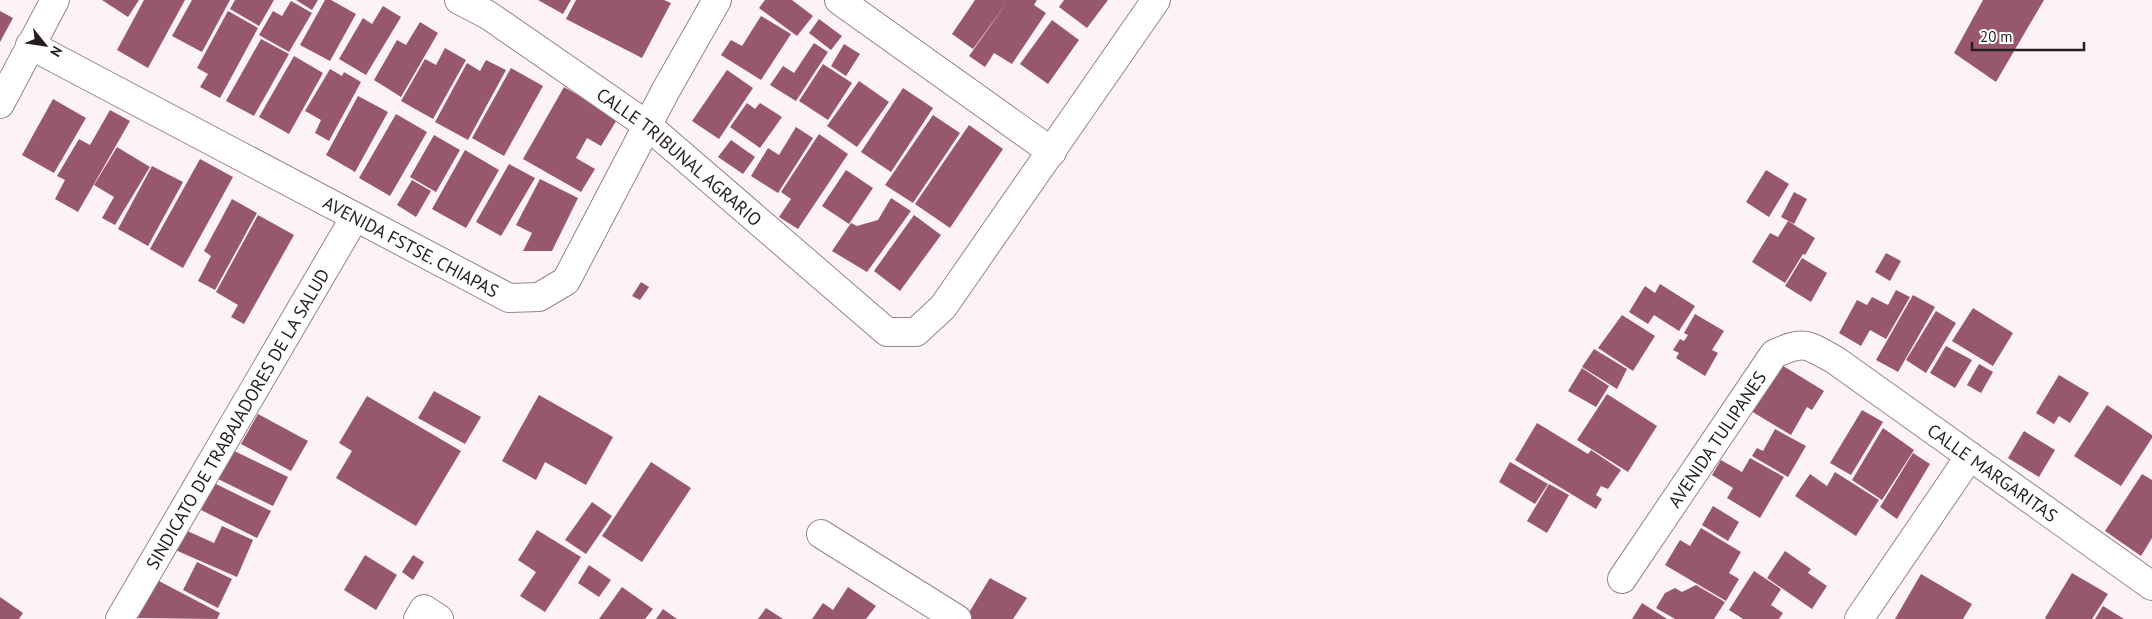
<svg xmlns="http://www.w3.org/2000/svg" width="2152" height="619" font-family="'PT Sans',sans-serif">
<rect width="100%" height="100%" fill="#fdf3f6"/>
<!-- building -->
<g fill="#98586b">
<path d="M 102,0 L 139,0 L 128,17 Z"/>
<path d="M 144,0 L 185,0 L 148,68 L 117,50 Z"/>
<path d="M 192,0 L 230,0 L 202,52 L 172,36 Z"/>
<path d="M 235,0 L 274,0 L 259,26 L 230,9 Z"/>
<path d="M 296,0 L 318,0 L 312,10 Z"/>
<path d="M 325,0 L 331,0 L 356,14 L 330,61 L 300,45 Z"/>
<path d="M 538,0 L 571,0 L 563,14 Z"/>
<path d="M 576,0 L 664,0 L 671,3 L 642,58 L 566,19 Z"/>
<path d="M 765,0 L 792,0 L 813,16 L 797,36 L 759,8 Z"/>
<path d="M 975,0 L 1037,0 L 1034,5 L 1046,13 L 1012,64 L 994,53 L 985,67 L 969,56 L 1008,1 L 973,49 L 952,34 Z"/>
<path d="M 1064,0 L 1108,0 L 1087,28 L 1059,7 Z"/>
<path d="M 1983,0 L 2044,0 L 1996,82 L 1954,53 Z"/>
<path d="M 291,1 L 312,13 L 289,52 L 259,35 L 273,11 L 282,16 Z"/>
<path d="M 383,6 L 401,17 L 366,75 L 339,59 L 363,18 L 372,24 Z"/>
<path d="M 0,11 L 13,18 L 0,42 Z"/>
<path d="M 228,11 L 258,28 L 220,98 L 200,87 L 208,74 L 197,68 Z"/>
<path d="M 761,16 L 791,34 L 761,80 L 721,55 L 731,40 L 742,46 Z"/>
<path d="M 819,19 L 842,36 L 831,50 L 809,33 Z"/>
<path d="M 1052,20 L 1079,40 L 1048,84 L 1020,64 Z"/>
<path d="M 420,22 L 438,33 L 401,97 L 374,80 L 397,40 L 406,45 Z"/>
<path d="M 261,39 L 289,54 L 254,116 L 226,101 Z"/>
<path d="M 814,43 L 828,52 L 796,101 L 770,85 L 783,66 L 794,73 Z"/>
<path d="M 844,44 L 860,54 L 846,76 L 831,66 Z"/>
<path d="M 445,48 L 466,60 L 433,119 L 401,101 L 425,59 L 436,65 Z"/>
<path d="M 294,56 L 323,73 L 289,134 L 259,117 Z"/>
<path d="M 486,60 L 506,70 L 468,140 L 435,122 L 467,63 L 480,71 Z"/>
<path d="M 823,64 L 852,83 L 828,120 L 799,101 Z"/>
<path d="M 511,68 L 543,86 L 504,156 L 472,138 Z"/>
<path d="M 330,69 L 342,76 L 344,72 L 361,82 L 329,141 L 315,133 L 321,120 L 305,111 Z"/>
<path d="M 727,70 L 753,88 L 719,139 L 692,121 Z"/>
<path d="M 859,81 L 889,102 L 857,147 L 827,126 Z"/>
<path d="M 564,87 L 618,118 L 601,146 L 587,138 L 576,158 L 595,169 L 581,192 L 523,159 Z"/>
<path d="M 903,88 L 933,108 L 891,172 L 861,152 Z"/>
<path d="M 358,96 L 388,112 L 355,172 L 326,155 Z"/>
<path d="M 53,99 L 86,118 L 54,173 L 22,155 Z"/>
<path d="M 747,103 L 755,109 L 760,103 L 782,117 L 760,148 L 730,127 Z"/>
<path d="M 110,110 L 130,121 L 78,212 L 55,199 L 65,180 L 57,176 L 79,139 L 90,145 Z"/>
<path d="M 396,114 L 427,132 L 390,196 L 359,178 Z"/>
<path d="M 933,115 L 960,133 L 913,203 L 885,185 Z"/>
<path d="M 969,125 L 1003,149 L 950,228 L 915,204 Z"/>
<path d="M 796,127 L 813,138 L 778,193 L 751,176 L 768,148 L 779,155 Z"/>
<path d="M 819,134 L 848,154 L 798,229 L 779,217 L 791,199 L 781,192 Z"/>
<path d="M 434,135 L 460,150 L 436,192 L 410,177 Z"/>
<path d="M 731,140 L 755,157 L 743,174 L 718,157 Z"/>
<path d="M 117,147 L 150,167 L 115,225 L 102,218 L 114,197 L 94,185 Z"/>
<path d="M 465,150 L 499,170 L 466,228 L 432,209 Z"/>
<path d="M 200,159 L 233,177 L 183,268 L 150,249 Z"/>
<path d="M 509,164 L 535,178 L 501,236 L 476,222 Z"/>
<path d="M 152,166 L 183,182 L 148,246 L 118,229 Z"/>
<path d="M 846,170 L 873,188 L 849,224 L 822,206 Z"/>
<path d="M 1766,170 L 1789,184 L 1769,217 L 1746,202 Z"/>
<path d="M 540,179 L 578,198 L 552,251 L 523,251 L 532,233 L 516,225 Z"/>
<path d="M 412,180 L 431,191 L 416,217 L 397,205 Z"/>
<path d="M 1794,192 L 1807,199 L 1794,224 L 1781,217 Z"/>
<path d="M 891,198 L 911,211 L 867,272 L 832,251 L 851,223 L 857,226 L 878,220 Z"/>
<path d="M 232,199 L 257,213 L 215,290 L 198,281 L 211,256 L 204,251 Z"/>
<path d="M 258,215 L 294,235 L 244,324 L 231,317 L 238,305 L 216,292 Z"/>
<path d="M 914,215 L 941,235 L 900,291 L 874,271 Z"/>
<path d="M 1788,221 L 1815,238 L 1805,255 L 1803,254 L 1785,283 L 1752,262 L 1770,233 L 1778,237 Z"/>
<path d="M 1886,253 L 1901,261 L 1890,281 L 1875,272 Z"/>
<path d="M 1802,258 L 1827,273 L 1811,302 L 1785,286 Z"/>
<path d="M 641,282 L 649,287 L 640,300 L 632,296 Z"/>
<path d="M 1660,284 L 1695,306 L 1679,331 L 1654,315 L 1648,324 L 1629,312 L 1645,286 L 1655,293 Z"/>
<path d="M 1896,290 L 1910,297 L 1886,339 L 1870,330 L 1861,346 L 1839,333 L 1857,300 L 1867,305 L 1872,297 L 1888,305 Z"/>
<path d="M 1913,295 L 1935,307 L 1898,372 L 1876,360 Z"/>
<path d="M 1973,308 L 2013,333 L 1993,366 L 1952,341 Z"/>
<path d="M 1936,311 L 1956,323 L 1926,373 L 1906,360 Z"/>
<path d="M 1695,314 L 1724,331 L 1712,350 L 1718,353 L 1705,376 L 1676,358 L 1679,353 L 1673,350 L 1680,339 L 1684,341 L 1688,335 L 1684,333 Z"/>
<path d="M 1622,315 L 1655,336 L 1633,371 L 1598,348 Z"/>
<path d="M 1946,346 L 1972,360 L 1955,388 L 1930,373 Z"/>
<path d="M 1594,349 L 1627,369 L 1617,389 L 1582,367 Z"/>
<path d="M 1780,364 L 1824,391 L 1812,410 L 1807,407 L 1791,435 L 1751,411 Z"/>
<path d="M 1979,364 L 1993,372 L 1981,393 L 1967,385 Z"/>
<path d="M 1582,368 L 1609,386 L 1596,407 L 1568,391 Z"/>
<path d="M 2059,375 L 2089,393 L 2070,423 L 2059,416 L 2054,424 L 2036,413 Z"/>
<path d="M 434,391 L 481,417 L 465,444 L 418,418 Z"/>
<path d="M 1607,394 L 1657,426 L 1628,472 L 1577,440 Z"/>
<path d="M 539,395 L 613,437 L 586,485 L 545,462 L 536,480 L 502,461 Z"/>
<path d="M 367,396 L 461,451 L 416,526 L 336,478 L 352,451 L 339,443 Z"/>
<path d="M 2107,405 L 2152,435 L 2152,438 L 2121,486 L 2074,456 Z"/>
<path d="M 1862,410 L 1883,422 L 1851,475 L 1830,463 Z"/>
<path d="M 258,414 L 308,441 L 291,471 L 241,444 Z"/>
<path d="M 1537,423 L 1588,454 L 1591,450 L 1621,470 L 1608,489 L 1601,486 L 1596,495 L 1602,499 L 1596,509 L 1515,460 Z"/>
<path d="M 1883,428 L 1914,450 L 1882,500 L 1852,480 Z"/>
<path d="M 1775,429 L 1806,446 L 1788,477 L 1752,456 L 1757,448 L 1763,451 Z"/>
<path d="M 2024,431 L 2055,450 L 2039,477 L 2008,458 Z"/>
<path d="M 228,448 L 288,477 L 273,506 L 214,477 Z"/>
<path d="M 1913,453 L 1930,464 L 1897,519 L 1880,507 Z"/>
<path d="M 1750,458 L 1784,477 L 1760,518 L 1727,498 L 1733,488 L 1712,475 L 1721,460 L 1742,472 Z"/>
<path d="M 651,462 L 691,488 L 642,562 L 602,536 Z"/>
<path d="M 1510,462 L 1548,484 L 1535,504 L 1499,482 Z"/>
<path d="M 1835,472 L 1879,500 L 1856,536 L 1795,496 L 1810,474 L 1827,486 Z"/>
<path d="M 2142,474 L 2152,480 L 2152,538 L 2141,556 L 2105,531 Z"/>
<path d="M 214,483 L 271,511 L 257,538 L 201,510 Z"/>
<path d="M 1549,484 L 1569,495 L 1547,533 L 1527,521 Z"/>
<path d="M 592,502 L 612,516 L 586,554 L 565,540 Z"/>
<path d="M 1713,506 L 1739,522 L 1728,541 L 1702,525 Z"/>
<path d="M 222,526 L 253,540 L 237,577 L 173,549 L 183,529 L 214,543 Z"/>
<path d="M 1701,528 L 1741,552 L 1729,573 L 1739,579 L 1726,601 L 1665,565 L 1680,540 L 1690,546 Z"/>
<path d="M 537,530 L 581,557 L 545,612 L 520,596 L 536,572 L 518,560 Z"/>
<path d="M 1785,551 L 1811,569 L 1808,573 L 1827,586 L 1812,609 L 1767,578 Z"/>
<path d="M 365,555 L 397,575 L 376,610 L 344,590 Z"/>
<path d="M 413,555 L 424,562 L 413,580 L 402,572 Z"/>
<path d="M 197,562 L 232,579 L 218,608 L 183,590 Z"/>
<path d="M 589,565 L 611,580 L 599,597 L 578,583 Z"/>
<path d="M 1754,571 L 1781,589 L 1771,605 L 1783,613 L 1779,619 L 1743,619 L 1729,610 Z"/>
<path d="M 2072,573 L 2108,594 L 2092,619 L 2046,619 L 2045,618 Z"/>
<path d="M 1921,574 L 1972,604 L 1963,619 L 1895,619 Z"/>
<path d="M 990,578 L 1027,598 L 1013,619 L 965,619 Z"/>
<path d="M 157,580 L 220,613 L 217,619 L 137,618 Z"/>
<path d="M 1696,585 L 1725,602 L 1714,619 L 1675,619 L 1656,608 L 1665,593 L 1675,588 L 1682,592 Z"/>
<path d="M 622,587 L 653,609 L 645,619 L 599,619 Z"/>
<path d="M 848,587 L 876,606 L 866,619 L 812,619 L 823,603 L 833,610 Z"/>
<path d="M 0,597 L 23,613 L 19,619 L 0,619 Z"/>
<path d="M 1642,603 L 1667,619 L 1632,619 Z"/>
<path d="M 2103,606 L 2124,619 L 2095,619 Z"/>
<path d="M 766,608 L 783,619 L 758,619 Z"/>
<path d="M 663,609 L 677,619 L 656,619 Z"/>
</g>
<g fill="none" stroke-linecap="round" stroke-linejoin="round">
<defs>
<g id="street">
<path id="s1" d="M 459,0 L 488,15 L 647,125 L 887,332 L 916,332 L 943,307 L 1156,0"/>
<path d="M 839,0 L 1052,152"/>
<path id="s2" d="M 30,45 L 509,298 L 539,297 L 566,281 L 666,90 L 717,0"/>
<path d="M 0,104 L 55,0"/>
<path d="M 821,534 L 957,619"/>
<path id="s3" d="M 1622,579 L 1774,354 C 1805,340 1806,344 1835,360 L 2152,586"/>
<path id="s4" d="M 120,619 L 355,217"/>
<path d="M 418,619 L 424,609 L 439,619"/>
<path d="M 1859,619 L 1970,456"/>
</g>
</defs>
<!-- street casing -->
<use href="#street" stroke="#978388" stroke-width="30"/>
<!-- street -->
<use href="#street" stroke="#fff" stroke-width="28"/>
</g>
<g text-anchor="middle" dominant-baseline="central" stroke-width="4" stroke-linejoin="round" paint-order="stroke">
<!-- street labels -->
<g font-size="18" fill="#251d1f" stroke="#fff">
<text stroke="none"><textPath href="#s1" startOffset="271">CALLE TRIBUNAL AGRARIO</textPath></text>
<text stroke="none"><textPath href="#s2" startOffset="431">AVENIDA FSTSE. CHIAPAS</textPath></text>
<text stroke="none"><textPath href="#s4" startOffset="232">SINDICATO DE TRABAJADORES DE LA SALUD</textPath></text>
<text stroke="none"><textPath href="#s3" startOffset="169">AVENIDA TULIPANES</textPath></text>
<text stroke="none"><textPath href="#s3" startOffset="531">CALLE MARGARITAS</textPath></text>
</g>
</g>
<!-- north arrow -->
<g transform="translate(45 45) rotate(120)" stroke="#ffffff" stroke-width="4" paint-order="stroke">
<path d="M0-4L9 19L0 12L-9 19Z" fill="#251d1f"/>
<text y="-8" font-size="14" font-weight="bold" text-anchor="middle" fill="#251d1f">N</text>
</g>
<!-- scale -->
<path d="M1972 42v8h112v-8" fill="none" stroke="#251d1f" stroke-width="2.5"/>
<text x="1980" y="42" font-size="15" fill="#251d1f" stroke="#ffffff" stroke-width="4" paint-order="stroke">20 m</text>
</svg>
